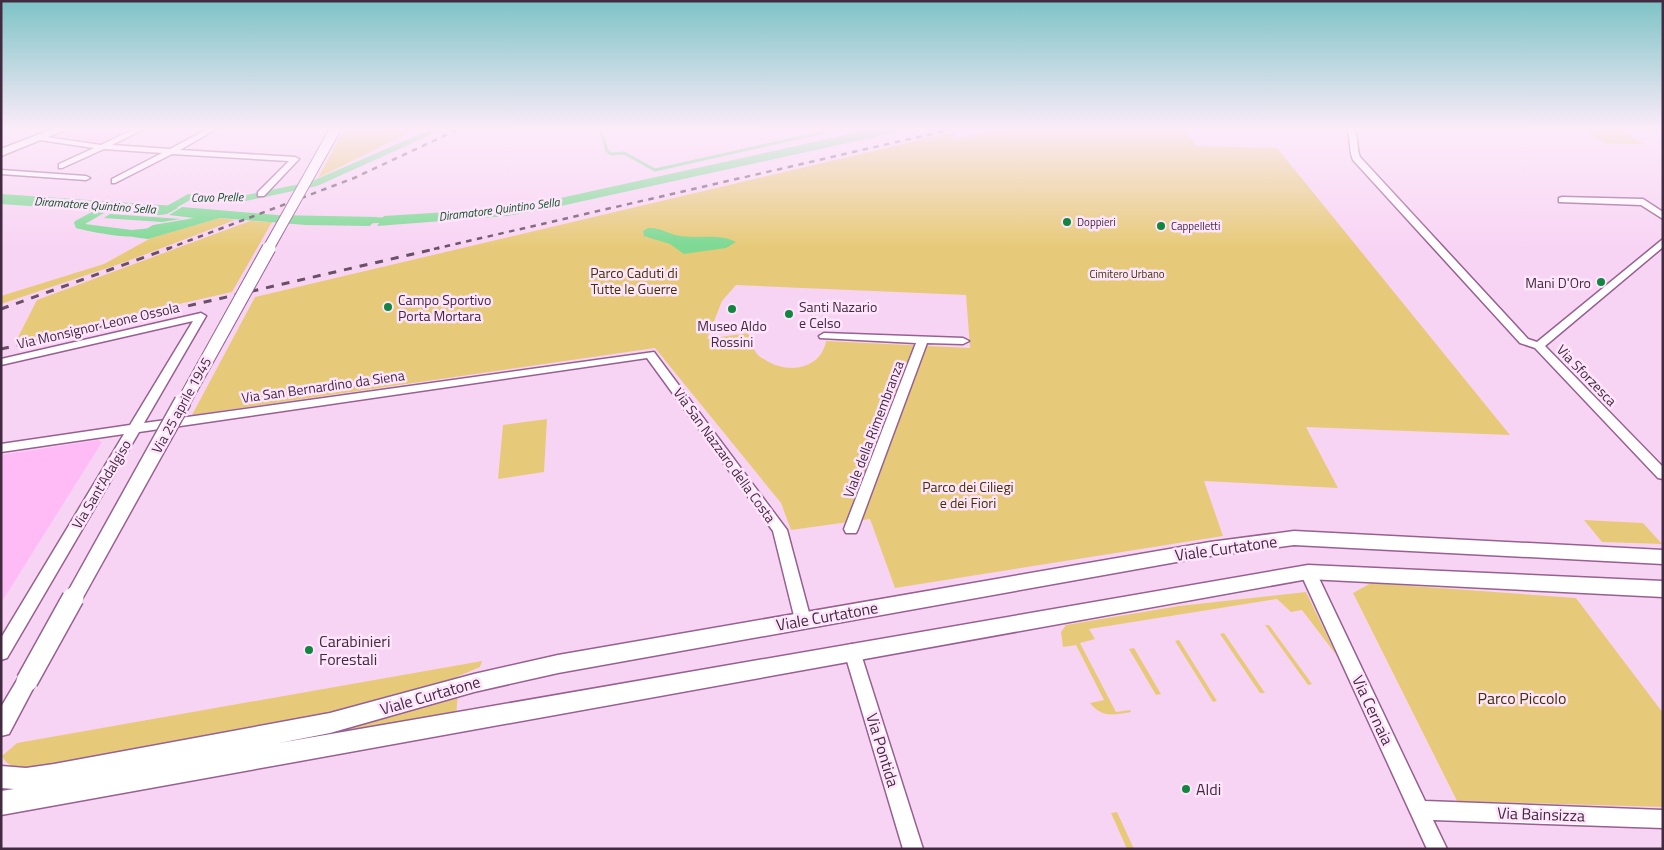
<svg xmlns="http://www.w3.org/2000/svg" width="1664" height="850" font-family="'Titillium Web',sans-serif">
<rect width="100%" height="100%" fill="#f8d4f4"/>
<!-- built -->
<g fill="#febbf6">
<path d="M 73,128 L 137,128 L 104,143 L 53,136 Z"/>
<path d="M 98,440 L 102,442 L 1,603 L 1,455 Z"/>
</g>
<!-- green -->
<g fill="#e7ca79" fill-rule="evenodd">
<path d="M 345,128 L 418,128 L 318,178 Z"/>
<path d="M 1001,128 L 1184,128 L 1196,146 L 1277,148 L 1510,435 L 1306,427 L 1338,488 L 1204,481 L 1223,536 L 895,588 L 870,519 L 791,530 L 781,503 L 655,348 L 192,415 L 255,297 L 954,132 L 953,140 ZM 736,285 L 966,295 L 970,348 L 826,341 C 821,369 789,374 767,361 C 764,359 759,357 757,354 C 753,349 751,339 748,333 L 707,339 L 722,301 Z"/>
<path d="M 1581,128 L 1618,128 L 1643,144 L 1604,143 Z"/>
<path d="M 220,218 L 235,220 L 128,261 L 1,304 L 1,296 L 104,264 L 151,238 Z"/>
<path d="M 250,221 L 272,222 L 232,292 L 16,341 L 37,300 Z"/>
<path d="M 547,419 L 544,472 L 498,479 L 503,425 Z"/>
<path d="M 1584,520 L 1643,523 L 1662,544 L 1602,542 Z"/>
<path d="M 1371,583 L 1576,598 L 1663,713 L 1663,807 L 1457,801 L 1353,593 Z"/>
<path d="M 1306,592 L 1337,656 L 1302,610 L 1291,612 L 1277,599 L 1089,629 L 1095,639 L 1080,643 L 1116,712 L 1130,710 L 1131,712 C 1113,715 1102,718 1090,703 L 1104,700 L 1076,645 L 1063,647 L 1061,632 L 1066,625 L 1179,606 Z"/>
<path d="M 1265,625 L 1269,625 L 1312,684 L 1308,685 Z"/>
<path d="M 1224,633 L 1265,693 L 1260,693 L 1220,634 Z"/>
<path d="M 1179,640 L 1217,701 L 1213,702 L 1175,641 Z"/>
<path d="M 1134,648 L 1161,694 L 1156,695 L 1129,649 Z"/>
<path d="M 482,661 L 480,667 L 454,678 L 328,713 L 43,767 C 28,769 10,772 2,756 L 17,743 Z"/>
<path d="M 458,695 L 456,715 L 31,786 L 366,724 Z"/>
<path d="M 1117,812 L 1134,849 L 1127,849 L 1111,813 Z"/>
</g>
<!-- water -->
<g fill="#7dd993">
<path d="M 878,128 L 915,128 L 547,209 L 507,216 L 377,226 L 384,216 L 496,209 L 556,199 Z"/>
<path d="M 1,194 L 175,206 L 178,208 L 167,214 L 160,215 L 1,204 Z"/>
<path d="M 182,207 L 277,215 L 378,217 L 370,226 L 306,225 L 220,218 L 148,239 L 133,237 L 153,225 L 194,218 L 169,215 Z"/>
<path d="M 110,214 L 181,219 L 162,222 L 104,218 Z"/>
<path d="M 648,228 C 661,227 669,235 682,236 C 700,239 719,233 736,242 L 726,248 L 684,254 L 670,244 L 644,236 L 643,231 Z"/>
</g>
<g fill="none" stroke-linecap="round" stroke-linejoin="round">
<!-- stream -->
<path stroke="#7dd993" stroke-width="3" d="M 600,128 L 607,151 L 611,154 L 624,153 L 655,170 L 842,128"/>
<!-- canal -->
<g fill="#7dd993" fill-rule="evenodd">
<path d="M 434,128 L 446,128 L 317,186 L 241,202 L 190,200 L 167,213 L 163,214 L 158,211 L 188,194 L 241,196 L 310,182 Z"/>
<path d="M 107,204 L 111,205 L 111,209 L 85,224 L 132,230 L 161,227 L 166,230 C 151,244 95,233 76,228 L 74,223 L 75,221 Z"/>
<path d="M 400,217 L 405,220 L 404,222 L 353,224 L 348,221 L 353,218 Z"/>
</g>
<defs>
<g id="minor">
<path d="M 136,128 L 146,128 L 112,145 L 170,149 L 209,128 L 218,128 L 180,150 L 295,157 L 299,159 L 264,196 L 258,196 L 258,192 L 289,161 L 172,154 L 115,183 L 112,183 L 112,179 L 162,153 L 104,149 L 62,168 L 59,168 L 59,164 L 94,148 L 40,140 L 36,138 L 40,136 L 101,145 Z"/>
<path d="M 1346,128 L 1353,128 C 1359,136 1356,148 1360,157 L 1528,339 L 1537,342 L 1663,239 L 1663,247 L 1545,346 L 1663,467 L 1663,479 L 1658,478 L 1535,348 L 1520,343 L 1353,160 C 1348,149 1352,137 1346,128 Z"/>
<path d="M 1,170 L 86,176 L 90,178 L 86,180 L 1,174 Z"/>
<path d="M 1562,197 L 1643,199 L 1663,212 L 1663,219 L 1641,205 L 1559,202 L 1559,198 Z"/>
<path d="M 201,313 L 206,316 L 144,423 L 654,352 L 787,530 L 811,620 L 809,624 L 803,626 L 797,624 L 795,620 L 773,531 L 647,358 L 139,432 L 7,658 L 1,660 L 1,638 L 124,434 L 1,452 L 1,444 L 130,425 L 193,321 L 1,365 L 1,359 Z"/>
<path d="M 824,333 L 963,338 L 969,341 L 963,344 L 927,343 L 858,529 L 856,533 L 846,533 L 844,529 L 916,343 L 820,338 L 819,336 Z"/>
<path d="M 1308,566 L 1313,568 L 1316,572 L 1425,801 L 1663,810 L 1663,828 L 1433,820 L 1447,849 L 1427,849 L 1300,572 L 1303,568 Z"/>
<path d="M 852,644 L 858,646 L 860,651 L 923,849 L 903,849 L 844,651 L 846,646 Z"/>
</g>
<path id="tertiary" d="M 27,673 L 34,675 L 37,681 L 9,734 L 1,736 L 1,707 L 20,675 Z"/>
<g id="secondary">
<path d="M 55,128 L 70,128 L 1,156 L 1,149 Z"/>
<path d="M 1294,531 L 1663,550 L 1663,564 L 1294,545 L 1210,556 L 558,673 L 474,692 L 330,733 L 279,743 L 1308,565 L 1663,581 L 1663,597 L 1308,579 L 1,815 L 1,791 L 14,789 L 1,788 L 1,766 L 26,768 L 54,764 L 330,713 L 474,674 L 558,655 L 1210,542 Z"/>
</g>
</defs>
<!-- minor casing -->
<use href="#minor" stroke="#976091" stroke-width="3"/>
<!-- tertiary casing -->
<use href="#tertiary" stroke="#976091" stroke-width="3"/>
<!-- secondary casing -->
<use href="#secondary" stroke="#976091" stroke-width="3"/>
<!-- minor -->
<use href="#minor" fill="#fff" fill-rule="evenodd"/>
<!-- tertiary -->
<use href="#tertiary" fill="#fff" fill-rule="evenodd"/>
<!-- secondary -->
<use href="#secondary" fill="#fff" fill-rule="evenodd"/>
<!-- rail-far1 -->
<g stroke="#694f67" stroke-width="2.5" stroke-dasharray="5.5 5.5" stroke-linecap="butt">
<path d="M 167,249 L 354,178 L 461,128"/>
<path d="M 434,249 L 957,128"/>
</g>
<!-- rail -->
<g stroke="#694f67" stroke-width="3" stroke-dasharray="8 8" stroke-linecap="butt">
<path d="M 1,309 L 170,248"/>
<path d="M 1,349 L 439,248"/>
</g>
<defs>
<path id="tertiary-bridge-far3" d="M 268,249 L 336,128"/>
<path id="tertiary-bridge-far2" d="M 183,403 L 269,248"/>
<path id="tertiary-bridge-far1" d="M 73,599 L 183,401"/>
<path id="tertiary-bridge" d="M 27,681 L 73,598"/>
</defs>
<!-- tertiary-bridge-far3 casing -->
<use href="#tertiary-bridge-far3" stroke="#976091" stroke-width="12" stroke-linecap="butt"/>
<!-- tertiary-bridge-far2 casing -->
<use href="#tertiary-bridge-far2" stroke="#976091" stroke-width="15" stroke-linecap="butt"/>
<!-- tertiary-bridge-far1 casing -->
<use href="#tertiary-bridge-far1" stroke="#976091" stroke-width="19" stroke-linecap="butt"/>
<!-- tertiary-bridge casing -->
<use href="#tertiary-bridge" stroke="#976091" stroke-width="24" stroke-linecap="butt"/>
<!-- tertiary-bridge-far3 -->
<use href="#tertiary-bridge-far3" stroke="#fff" stroke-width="10"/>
<!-- tertiary-bridge-far2 -->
<use href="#tertiary-bridge-far2" stroke="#fff" stroke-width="13"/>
<!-- tertiary-bridge-far1 -->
<use href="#tertiary-bridge-far1" stroke="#fff" stroke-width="16"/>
<!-- tertiary-bridge -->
<use href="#tertiary-bridge" stroke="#fff" stroke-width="21"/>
</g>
<!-- sky -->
<linearGradient id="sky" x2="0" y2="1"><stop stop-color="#7dc3c6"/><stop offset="0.52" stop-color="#fcecfa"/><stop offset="1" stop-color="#fcecfa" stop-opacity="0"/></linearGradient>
<rect width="1664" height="247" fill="url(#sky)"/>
<!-- markers -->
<g fill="#10863f" stroke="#fee5fb" stroke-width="2">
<circle cx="1067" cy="222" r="5"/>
<circle cx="1161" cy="226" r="5"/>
<circle cx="1601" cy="282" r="5"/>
<circle cx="388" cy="307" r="5"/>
<circle cx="732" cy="309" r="5"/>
<circle cx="789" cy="314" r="5"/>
<circle cx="309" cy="650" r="5"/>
<circle cx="1186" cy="789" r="5"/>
</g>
<g text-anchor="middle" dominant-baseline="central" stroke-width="5" stroke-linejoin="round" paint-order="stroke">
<!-- far-poi labels -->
<g font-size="11" fill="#422b40" stroke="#fee5fb" text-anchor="start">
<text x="1077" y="222">Doppieri</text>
<text x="1171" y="226">Cappelletti</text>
</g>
<!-- far-park labels -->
<g font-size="11" fill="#413202" stroke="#fee5fb">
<text x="1127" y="274">Cimitero Urbano</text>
</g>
<!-- far-water labels -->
<g font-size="12" font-style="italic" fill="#115528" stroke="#fee5fb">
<text transform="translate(217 197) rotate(-1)">Cavo Prelle</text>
<text transform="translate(95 205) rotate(4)">Diramatore Quintino Sella</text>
<text transform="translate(499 209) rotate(-7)">Diramatore Quintino Sella</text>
</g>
<!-- park labels -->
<g font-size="14" fill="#413202" stroke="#fee5fb">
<text x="634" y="272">Parco Caduti di<tspan x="634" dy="16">Tutte le Guerre</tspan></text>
<text x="968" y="486">Parco dei Ciliegi<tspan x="968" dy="16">e dei Fiori</tspan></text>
</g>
<!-- poi labels -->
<g font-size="14" fill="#422b40" stroke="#fee5fb" text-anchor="start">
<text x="1591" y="282" text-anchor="end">Mani D'Oro</text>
<text x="398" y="299">Campo Sportivo<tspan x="398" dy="16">Porta Mortara</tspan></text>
<text x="799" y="306">Santi Nazario<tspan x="799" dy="16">e Celso</tspan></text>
<text x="732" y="325" text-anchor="middle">Museo Aldo<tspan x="732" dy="16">Rossini</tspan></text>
</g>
<!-- street labels -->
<g font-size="14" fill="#422b40" stroke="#fee5fb">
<text transform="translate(98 325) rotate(-13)">Via Monsignor Leone Ossola</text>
<text transform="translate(1587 375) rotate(46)">Via Sforzesca</text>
<text transform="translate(323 386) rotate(-8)">Via San Bernardino da Siena</text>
<text transform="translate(181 405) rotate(-61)">Via 25 aprile 1945</text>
<text transform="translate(873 429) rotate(-69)">Viale della Rimembranza</text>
<text transform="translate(725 455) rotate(54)">Via San Nazzaro della Costa</text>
<text transform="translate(101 484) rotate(-59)">Via Sant'Adalgiso</text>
</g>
<!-- near-street labels -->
<g font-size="16" fill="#422b40" stroke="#fee5fb">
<text transform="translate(1226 548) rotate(-8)">Viale Curtatone</text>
<text transform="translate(827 616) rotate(-10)">Viale Curtatone</text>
<text transform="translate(430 695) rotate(-16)">Viale Curtatone</text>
<text transform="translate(1373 710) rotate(65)">Via Cernaia</text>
<text transform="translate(883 750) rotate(73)">Via Pontida</text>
<text transform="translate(1541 814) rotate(2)">Via Bainsizza</text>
</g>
<!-- near-poi labels -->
<g font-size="16" fill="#422b40" stroke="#fee5fb" text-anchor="start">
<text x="319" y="641">Carabinieri<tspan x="319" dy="18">Forestali</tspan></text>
<text x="1196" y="789">Aldi</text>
</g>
<!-- near-park labels -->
<g font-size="16" fill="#413202" stroke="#fee5fb">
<text x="1522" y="698">Parco Piccolo</text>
</g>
</g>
<!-- border -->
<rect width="1664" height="850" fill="none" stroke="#422b40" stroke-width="5"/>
</svg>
